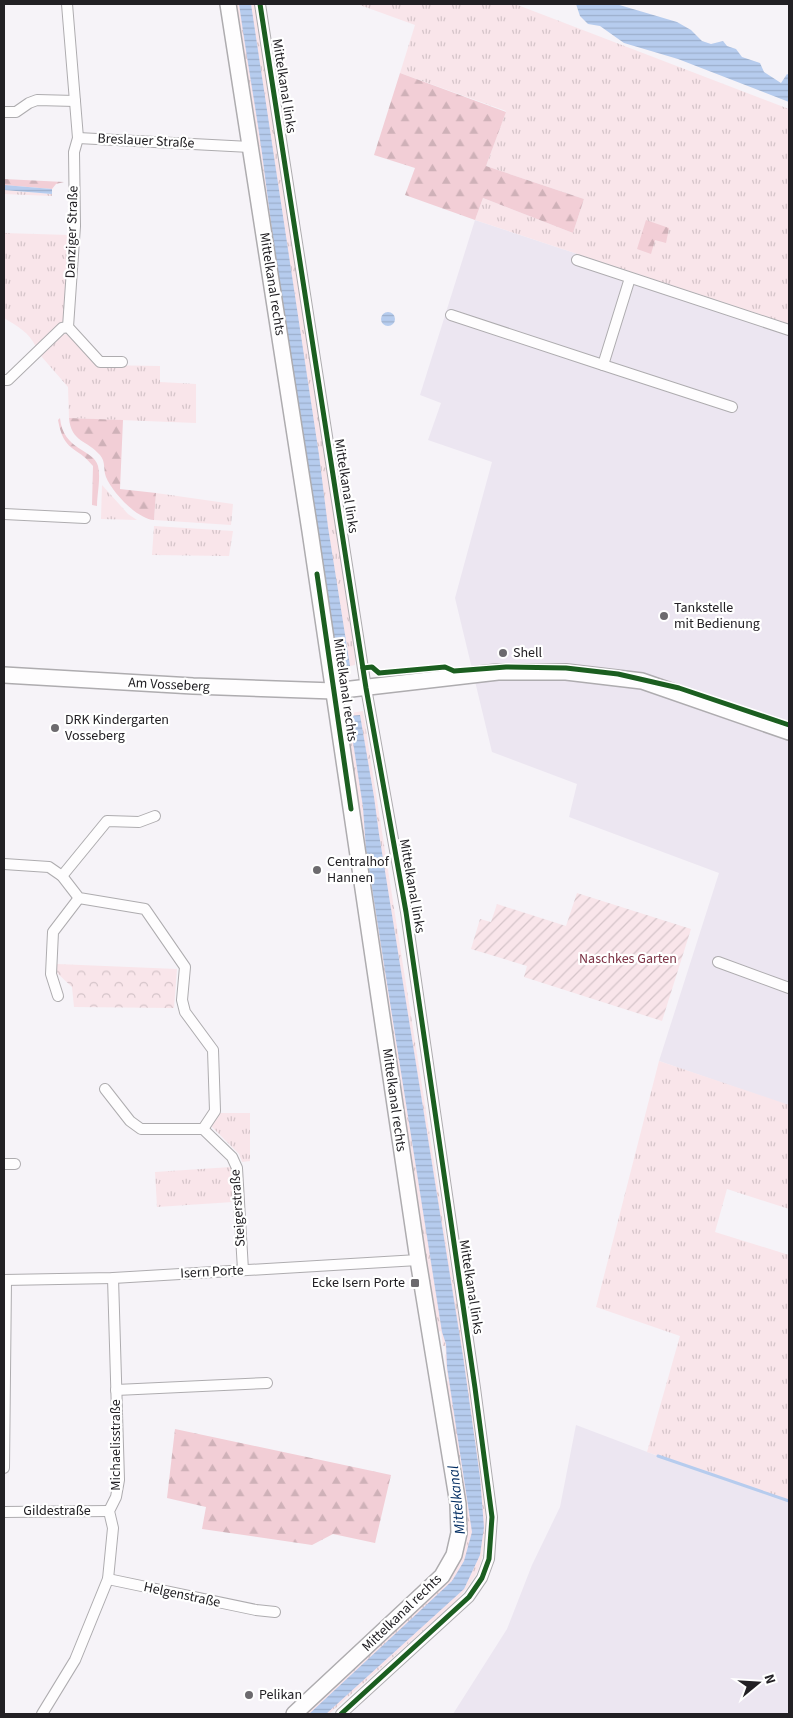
<svg xmlns="http://www.w3.org/2000/svg" width="793" height="1718" font-family="'Source Sans 3',sans-serif">
<defs>
<pattern id="grass-tufts" width="24" height="20" patternUnits="userSpaceOnUse" patternTransform="scale(1.25)"><rect width="24" height="20" fill="#f9e5ea"/><path d="M3 7l-1-3M5 7V3M7 7l1-3M15 17l-1-3M17 17v-4M19 17l1-3" fill="none" stroke="#d5c4c9"/></pattern>
<pattern id="forest-firs" width="22" height="20" patternUnits="userSpaceOnUse" patternTransform="scale(1.25)"><rect width="22" height="20" fill="#f2ced6"/><path d="M5 1l3.5 6h-7zM16 11l3.5 6h-7z" fill="#cfb1b8"/></pattern>
<pattern id="park-crowns" width="20" height="18" patternUnits="userSpaceOnUse" patternTransform="scale(1.25)"><rect width="20" height="18" fill="#f9e5ea"/><path d="M2 6a3 3 0 1 1 6 0M12 15a3 3 0 1 1 6 0" fill="none" stroke="#d5c4c9"/></pattern>
<pattern id="garden-furrows" width="10" height="10" patternUnits="userSpaceOnUse" patternTransform="scale(1.25)"><rect width="10" height="10" fill="#f9e5ea"/><path d="M-1 1l2-2M0 10L10 0M9 11l2-2" fill="none" stroke="#d5c4c9"/></pattern>
<pattern id="water-rules" width="6" height="5" patternUnits="userSpaceOnUse" patternTransform="scale(1.25)"><rect width="6" height="5" fill="#b6ccee"/><path d="M0 2.5h6" fill="none" stroke="#9cafcc"/></pattern>
</defs>
<rect width="100%" height="100%" fill="#f6f3f8"/>
<!-- built -->
<g fill="#ece6f1">
<path d="M 475,220 L 789,324 L 789,1106 L 659,1061 L 719,873 L 569,817 L 577,784 L 492,752 L 455,598 L 492,462 L 428,440 L 441,403 L 420,395 Z"/>
<path d="M 576,1425 L 658,1456 L 789,1501 L 789,1714 L 453,1714 L 507,1629 L 532,1565 L 560,1507 Z"/>
</g>
<!-- grass -->
<g fill="url(#grass-tufts)">
<path d="M 235,4 L 257,4 L 355,655 L 355,665 L 340,668 L 335,653 Z"/>
<path d="M 357,4 L 515,4 L 789,109 L 789,324 L 475,220 L 483,198 L 573,233 L 584,199 L 486,166 L 506,111 L 400,73 L 415,25 Z"/>
<path d="M 4,190 L 52,194 L 52,196 L 4,194 Z"/>
<path d="M 4,233 L 69,235 L 66,318 L 36,347 C 29,332 17,326 4,318 Z"/>
<path d="M 64,334 L 69,335 L 98,365 L 160,366 L 160,382 L 196,384 L 196,423 L 69,418 L 68,387 L 41,356 Z"/>
<path d="M 102,485 L 128,514 L 137,520 L 101,519 Z"/>
<path d="M 156,493 L 233,504 L 231,525 L 154,520 Z"/>
<path d="M 154,526 L 233,531 L 229,556 L 152,555 Z"/>
<path d="M 363,711 L 449,1257 L 472,1387 L 483,1474 L 486,1526 L 482,1558 L 477,1573 L 467,1588 L 454,1603 L 329,1714 L 303,1714 L 445,1581 L 465,1539 L 467,1521 L 445,1381 L 448,1381 L 445,1355 L 446,1354 L 445,1346 L 443,1346 L 441,1331 L 438,1332 L 367,886 L 345,714 Z"/>
<path d="M 659,1061 L 789,1105 L 789,1209 L 727,1189 L 715,1232 L 789,1255 L 789,1500 L 647,1452 L 680,1336 L 596,1307 Z"/>
<path d="M 218,1113 L 250,1113 L 250,1161 L 242,1162 L 239,1154 L 211,1126 Z"/>
<path d="M 231,1167 L 233,1202 L 157,1207 L 155,1172 Z"/>
</g>
<!-- forest -->
<g fill="url(#forest-firs)">
<path d="M 400,73 L 506,112 L 486,166 L 584,199 L 573,233 L 483,198 L 475,220 L 405,195 L 415,168 L 374,155 Z"/>
<path d="M 4,179 L 64,182 L 56,184 L 52,189 L 4,185 Z"/>
<path d="M 646,220 L 669,228 L 666,243 L 655,240 L 651,254 L 637,249 Z"/>
<path d="M 60,418 C 63,451 94,449 98,466 C 101,478 97,494 97,506 L 92,505 L 93,466 C 76,445 64,453 58,420 Z"/>
<path d="M 69,418 L 123,420 L 120,489 L 156,493 L 154,520 C 137,519 112,492 106,477 C 103,469 106,462 100,455 C 87,440 71,442 69,418 Z"/>
<path d="M 175,1429 L 391,1475 L 375,1543 L 333,1534 L 312,1545 L 202,1529 L 206,1507 L 167,1498 Z"/>
</g>
<!-- park -->
<path fill="url(#park-crowns)" d="M 57,964 L 177,969 L 174,1008 L 74,1007 L 72,987 L 57,973 Z"/>
<!-- garden -->
<path fill="url(#garden-furrows)" d="M 577,893 L 691,929 L 662,1021 L 524,977 L 527,966 L 471,949 L 480,919 L 491,922 L 497,904 L 566,926 Z"/>
<!-- water -->
<g fill="url(#water-rules)">
<path d="M 239,4 L 251,4 L 319,455 L 328,527 L 350,666 L 343,667 C 332,640 331,611 324,583 C 302,440 280,297 262,153 C 255,103 246,54 239,4 Z"/>
<path d="M 576,4 L 616,4 L 677,22 L 691,30 L 702,41 L 711,44 L 723,41 L 727,46 L 736,49 L 742,57 L 760,63 L 764,72 L 781,83 L 787,74 L 789,75 L 789,102 L 678,59 L 624,43 L 600,26 L 588,24 L 580,16 Z"/>
<path d="M 4,185 L 52,189 L 52,194 L 4,190 Z"/>
<circle cx="388" cy="319" r="7"/>
<path d="M 360,715 L 374,797 L 379,834 L 463,1356 L 480,1477 L 484,1527 L 480,1555 L 464,1589 L 326,1714 L 309,1714 L 452,1581 L 464,1561 L 472,1532 L 447,1367 L 446,1344 L 442,1332 L 366,850 L 363,807 L 349,716 Z"/>
</g>
<g fill="none" stroke-linecap="round" stroke-linejoin="round">
<!-- stream -->
<path stroke="#b6ccee" stroke-width="3" d="M 658,1456 L 789,1501"/>
<defs>
<g id="street">
<path d="M 67,4 L 78,138 L 74,152 L 75,226 L 68,327"/>
<path d="M 260,4 L 366,688 L 406,912 L 475,1388 L 492,1517 L 489,1559 L 482,1578 L 469,1597 L 341,1714"/>
<path d="M 4,112 L 16,112 L 29,103 L 37,100 L 75,101"/>
<path d="M 78,138 L 250,147"/>
<path d="M 577,260 L 789,330"/>
<path d="M 451,315 L 603,365 L 630,278"/>
<path d="M 603,365 L 732,407"/>
<path d="M 4,380 L 8,380 L 62,328 L 68,327 L 100,362 L 122,362"/>
<path d="M 4,514 L 85,518"/>
<path d="M 4,864 L 49,867 L 62,876 L 79,898 L 145,909 L 185,967 L 182,1000 L 185,1012 L 213,1050 L 215,1111 L 203,1129"/>
<path d="M 62,876 L 107,821 L 139,822 L 155,816"/>
<path d="M 718,962 L 789,988"/>
<path d="M 58,996 L 51,974 L 53,932 L 79,898"/>
<path d="M 105,1089 L 130,1121 L 141,1129 L 203,1129 L 232,1157 L 237,1168 L 243,1270"/>
<path d="M 4,1164 L 15,1164"/>
<path d="M 4,1280 L 113,1278 L 418,1260"/>
<path d="M 116,1390 L 267,1383"/>
<path d="M 4,1468 L 6,1280"/>
<path d="M 4,1512 L 109,1511"/>
<path d="M 108,1579 L 256,1610 L 275,1612"/>
<path d="M 42,1714 L 75,1660 L 108,1579 L 113,1528 L 109,1511 L 116,1497 L 119,1480 L 113,1278"/>
</g>
<g id="secondary">
<path d="M 228,4 L 310,531 L 418,1260 L 458,1504 L 459,1533 L 454,1555 L 442,1576 L 294,1714"/>
<path d="M 4,675 L 193,686 L 334,691 L 498,672 L 566,672 L 642,681 L 789,732"/>
</g>
</defs>
<!-- street casing -->
<use href="#street" stroke="#aeacaf" stroke-width="12"/>
<!-- secondary casing -->
<use href="#secondary" stroke="#aeacaf" stroke-width="18"/>
<!-- street -->
<use href="#street" stroke="#fefdfe" stroke-width="10"/>
<!-- secondary -->
<use href="#secondary" stroke="#fefdfe" stroke-width="15"/>
<defs>
<g id="cycleway">
<path d="M 260,4 L 366,688 L 406,912 L 475,1388 L 492,1517 L 489,1559 L 482,1578 L 469,1597 L 341,1714"/>
<path d="M 317,574 L 351,809"/>
<path d="M 363,668 L 372,667 L 379,673 L 445,667 L 454,671 L 506,667 L 566,668 L 618,674 L 679,688 L 789,725"/>
</g>
</defs>
<!-- cycleway casing -->
<use href="#cycleway" stroke="#fff" stroke-width="8"/>
<!-- cycleway -->
<use href="#cycleway" stroke="#1b5e20" stroke-width="5"/>
</g>
<!-- markers -->
<g fill="#6c6a6e" stroke="#fff" stroke-width="2">
<circle cx="664" cy="616" r="5"/>
<circle cx="503" cy="653" r="5"/>
<circle cx="55" cy="728" r="5"/>
<circle cx="317" cy="870" r="5"/>
<rect x="410" y="1278" width="10" height="10" rx="2.5"/>
<circle cx="249" cy="1695" r="5"/>
</g>
<g text-anchor="middle" dominant-baseline="central" stroke-width="4.5" stroke-linejoin="round" paint-order="stroke">
<!-- street labels -->
<g font-size="14" fill="#222024" stroke="#fff">
<text transform="translate(284 86) rotate(81)">Mittelkanal links</text>
<text transform="translate(146 141) rotate(3)">Breslauer Straße</text>
<text transform="translate(72 232) rotate(-88)">Danziger Straße</text>
<text transform="translate(272 284) rotate(81)">Mittelkanal rechts</text>
<text transform="translate(346 486) rotate(81)">Mittelkanal links</text>
<text transform="translate(169 685) rotate(3)">Am Vosseberg</text>
<text transform="translate(345 690) rotate(82)">Mittelkanal rechts</text>
<text transform="translate(412 886) rotate(80)">Mittelkanal links</text>
<text transform="translate(394 1100) rotate(82)">Mittelkanal rechts</text>
<text transform="translate(238 1208) rotate(-94)">Steigerstraße</text>
<text transform="translate(212 1272) rotate(-3)">Isern Porte</text>
<text transform="translate(471 1287) rotate(81)">Mittelkanal links</text>
<text transform="translate(116 1445) rotate(-90)">Michaelisstraße</text>
<text x="57" y="1511">Gildestraße</text>
<text transform="translate(182 1595) rotate(12)">Helgenstraße</text>
<text transform="translate(402 1613) rotate(-44)">Mittelkanal rechts</text>
</g>
<!-- poi labels -->
<g font-size="14" fill="#222024" stroke="#fff" text-anchor="start">
<text x="674" y="608">Tankstelle<tspan x="674" dy="16">mit Bedienung</tspan></text>
<text x="513" y="653">Shell</text>
<text x="65" y="720">DRK Kindergarten<tspan x="65" dy="16">Vosseberg</tspan></text>
<text x="327" y="862">Centralhof<tspan x="327" dy="16">Hannen</tspan></text>
<text x="405" y="1283" text-anchor="end">Ecke Isern Porte</text>
<text x="259" y="1695">Pelikan</text>
</g>
<!-- park labels -->
<g font-size="14" fill="#7c3244" stroke="#fff">
<text x="628" y="959">Naschkes Garten</text>
</g>
<!-- water labels -->
<g font-size="15" font-style="italic" fill="#042e63" stroke="#fff">
<text transform="translate(457 1500) rotate(-96)">Mittelkanal</text>
</g>
</g>
<!-- border -->
<rect width="793" height="1718" fill="none" stroke="#222024" stroke-width="10"/>
<!-- north arrow -->
<g transform="translate(758 1683) rotate(72)" stroke="#ffffff" stroke-width="4" paint-order="stroke">
<path d="M0-4L9 19L0 12L-9 19Z" fill="#222024"/>
<text y="-8" font-size="14" font-weight="bold" text-anchor="middle" fill="#222024">N</text>
</g>
</svg>
